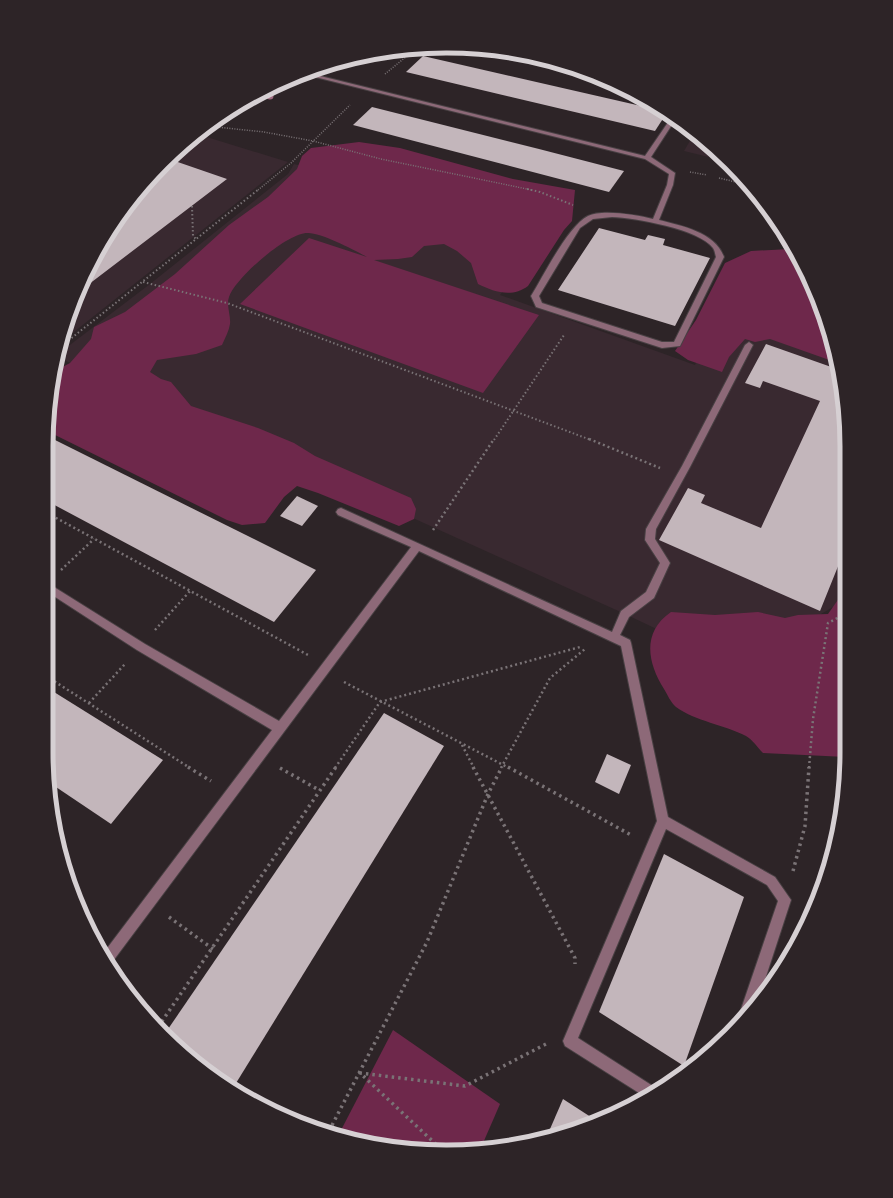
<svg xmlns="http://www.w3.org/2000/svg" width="893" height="1198" font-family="'Fira Sans',sans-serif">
<rect width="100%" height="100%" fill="#2d2427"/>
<!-- built -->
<g fill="#392930">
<path d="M 197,134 L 288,162 L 60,343 L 77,293 L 113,224 L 163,163 Z"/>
<path d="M 694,134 L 711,146 L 725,161 L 684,151 Z"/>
<path d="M 294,164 L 550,229 L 500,295 L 695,365 L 727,286 L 822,312 L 844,394 L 845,600 L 821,614 L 808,701 L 625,614 L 57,357 L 58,354 L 150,284 L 288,174 Z"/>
</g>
<!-- green -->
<g fill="#6e284b">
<path d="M 359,142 L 400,148 L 513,179 L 575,190 L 572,221 L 564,230 L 528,286 C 512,298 494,292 478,284 L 471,263 L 457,251 L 444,244 L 424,246 L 412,257 L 398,259 L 374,260 L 539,315 L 483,393 L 240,304 L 309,238 L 367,257 C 354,250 322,233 308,233 C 288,232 235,278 229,297 C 226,305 231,316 230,324 C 229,331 225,338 222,345 L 196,354 L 157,360 L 150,372 L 161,379 L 171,382 L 191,406 L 258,428 L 294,443 L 315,456 L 411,498 L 416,509 L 414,519 L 399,526 L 318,493 L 297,486 L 284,497 L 265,523 L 242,525 L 227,520 L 47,431 L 55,371 L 70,363 L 91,339 L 94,327 L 125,312 L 175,274 L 229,225 L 268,197 L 297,169 L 302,156 L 311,148 Z"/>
<path d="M 790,249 L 817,293 L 835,362 L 770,339 L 755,342 L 745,339 L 729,357 L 722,372 L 688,360 L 675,351 L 696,320 L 725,263 L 751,251 Z"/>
<path d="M 845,557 L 846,757 L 763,753 C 758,748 752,739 746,736 C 725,725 695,721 676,707 C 671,703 667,694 664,689 C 647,662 642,632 671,612 L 715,615 L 758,612 L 785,618 L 798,615 L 828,614 L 842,594 L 840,577 Z"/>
<path d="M 393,1030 L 500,1104 L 480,1150 L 473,1151 L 368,1144 L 339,1134 Z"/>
</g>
<!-- building -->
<g fill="#c3b6bb">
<path d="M 423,56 L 663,111 L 666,114 L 655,131 L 406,72 Z"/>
<path d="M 372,107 L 539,149 L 624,171 L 609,192 L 353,125 Z"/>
<path d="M 169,159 L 227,179 L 76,294 L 113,224 L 134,199 L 155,184 L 148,182 Z"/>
<path d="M 599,228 L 645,240 L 648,235 L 665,239 L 663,245 L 710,258 L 675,326 L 558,290 Z"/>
<path d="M 766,344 L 837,369 L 844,394 L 845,549 L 820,611 L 659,540 L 688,488 L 705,495 L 701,503 L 761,528 L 820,401 L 763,381 L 760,388 L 745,383 Z"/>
<path d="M 47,436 L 316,570 L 274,622 L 47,501 Z"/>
<path d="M 297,496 L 318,506 L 302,526 L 280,516 Z"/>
<path d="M 46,687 L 163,760 L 111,824 L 50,783 L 46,751 Z"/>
<path d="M 384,713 L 444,746 L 233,1088 L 203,1069 L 164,1035 Z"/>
<path d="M 607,754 L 631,765 L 619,794 L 595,782 Z"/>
<path d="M 664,854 L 744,897 L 684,1066 L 599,1012 Z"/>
<path d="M 563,1099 L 597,1121 L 575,1131 L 547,1136 Z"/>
</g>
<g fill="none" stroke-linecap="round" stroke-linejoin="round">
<defs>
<g id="minor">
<path d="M 486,49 L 506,51 L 582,70 L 489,51 Z"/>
<path d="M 308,73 L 645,156 L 671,118 L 675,120 L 651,157 L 675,173 L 673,185 L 659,220 C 682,226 715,232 724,257 L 680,346 L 662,348 L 536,307 L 531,296 C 544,275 568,226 588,216 C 602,209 637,215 653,219 L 667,185 L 669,174 L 645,159 L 303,74 ZM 612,217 C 635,218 699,229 713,248 C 715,251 715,254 716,257 L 674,342 L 662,342 L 542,303 L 539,296 L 580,228 L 593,219 Z"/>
<path d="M 717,153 L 724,160 L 715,158 L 714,157 Z"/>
<path d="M 749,342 L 753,345 L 690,467 L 656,529 L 655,539 L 670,563 L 654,598 L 629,617 L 620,635 L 630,640 L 631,643 L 668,817 L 775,877 L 791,900 L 760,995 L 761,996 L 748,1015 L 740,1023 L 738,1018 L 778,901 L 767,885 L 666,829 L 578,1038 L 659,1090 L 647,1098 L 565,1046 L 563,1041 L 657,821 L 621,646 L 419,551 L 110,965 L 102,955 L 272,730 L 137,650 L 46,591 L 46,582 L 145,644 L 279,721 L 411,547 L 338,515 L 336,512 L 338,509 L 341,508 L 612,632 L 621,611 L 646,592 L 660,563 L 645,540 L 646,529 L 682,466 L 745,345 Z"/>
</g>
</defs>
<!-- minor casing -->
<use href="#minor" stroke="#484043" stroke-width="2"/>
<!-- path-far3 -->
<g stroke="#7a7376" stroke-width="1.5" stroke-dasharray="1 1.5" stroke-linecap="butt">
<path d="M 385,74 L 418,47"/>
<path d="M 207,126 L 264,132 L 313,141 L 381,159 L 532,190"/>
<path d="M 690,172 L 707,175"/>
<path d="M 719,178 L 748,185"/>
<path d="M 258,190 L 291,163 L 350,105"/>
</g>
<!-- path-far2 -->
<g stroke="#7a7376" stroke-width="2" stroke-dasharray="1.5 2.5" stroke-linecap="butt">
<path d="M 527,189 L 540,192 L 573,205"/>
<path d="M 192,206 L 193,236 L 197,240"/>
<path d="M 143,282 L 227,303 L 591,440"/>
<path d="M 59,348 L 259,189"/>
<path d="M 494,440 L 564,335"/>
</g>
<!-- path-far1 -->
<g stroke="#7a7376" stroke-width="2.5" stroke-dasharray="2 3" stroke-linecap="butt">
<path d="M 589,439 L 660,468"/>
<path d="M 47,513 L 308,655"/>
<path d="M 433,530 L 494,439"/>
<path d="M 61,570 L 94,539"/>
<path d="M 155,630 L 190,591"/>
<path d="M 46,676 L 190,768"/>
<path d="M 344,682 L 509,768"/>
<path d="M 89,703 L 125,664"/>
<path d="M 462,745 L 474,768"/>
<path d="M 335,768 L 380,702 L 580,647"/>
<path d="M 501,768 L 550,678 L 585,649"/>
<path d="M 809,768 L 813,719 L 828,623 L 845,614"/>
</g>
<!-- path -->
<g stroke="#7a7376" stroke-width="3.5" stroke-dasharray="2.5 4" stroke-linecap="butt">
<path d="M 188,767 L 211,781"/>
<path d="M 473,767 L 575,958 L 575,964"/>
<path d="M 508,767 L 631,835"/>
<path d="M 280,768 L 319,790"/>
<path d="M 793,871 L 805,826 L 809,767"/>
<path d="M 169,917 L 213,949"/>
<path d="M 158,1027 L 336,767"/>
<path d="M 329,1131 L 427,942 L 488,794 L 502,767"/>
<path d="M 441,1149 L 360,1073 L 465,1086 L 546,1044"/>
</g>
<!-- minor -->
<use href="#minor" fill="#8d6978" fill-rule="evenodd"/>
</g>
<!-- trees -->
<circle fill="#9f6a81" cx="270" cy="96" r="3.5"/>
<!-- crop -->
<path d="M0 0H893V1198H0ZM446 53H447A393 393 0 0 1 840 446V752A393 393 0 0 1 447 1145H446A393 393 0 0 1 53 752V446A393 393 0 0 1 446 53Z" fill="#2d2427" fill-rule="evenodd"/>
<path fill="none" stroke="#d6d0d3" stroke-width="5" d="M446 53H447A393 393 0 0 1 840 446V752A393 393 0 0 1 447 1145H446A393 393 0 0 1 53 752V446A393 393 0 0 1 446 53Z"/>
</svg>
